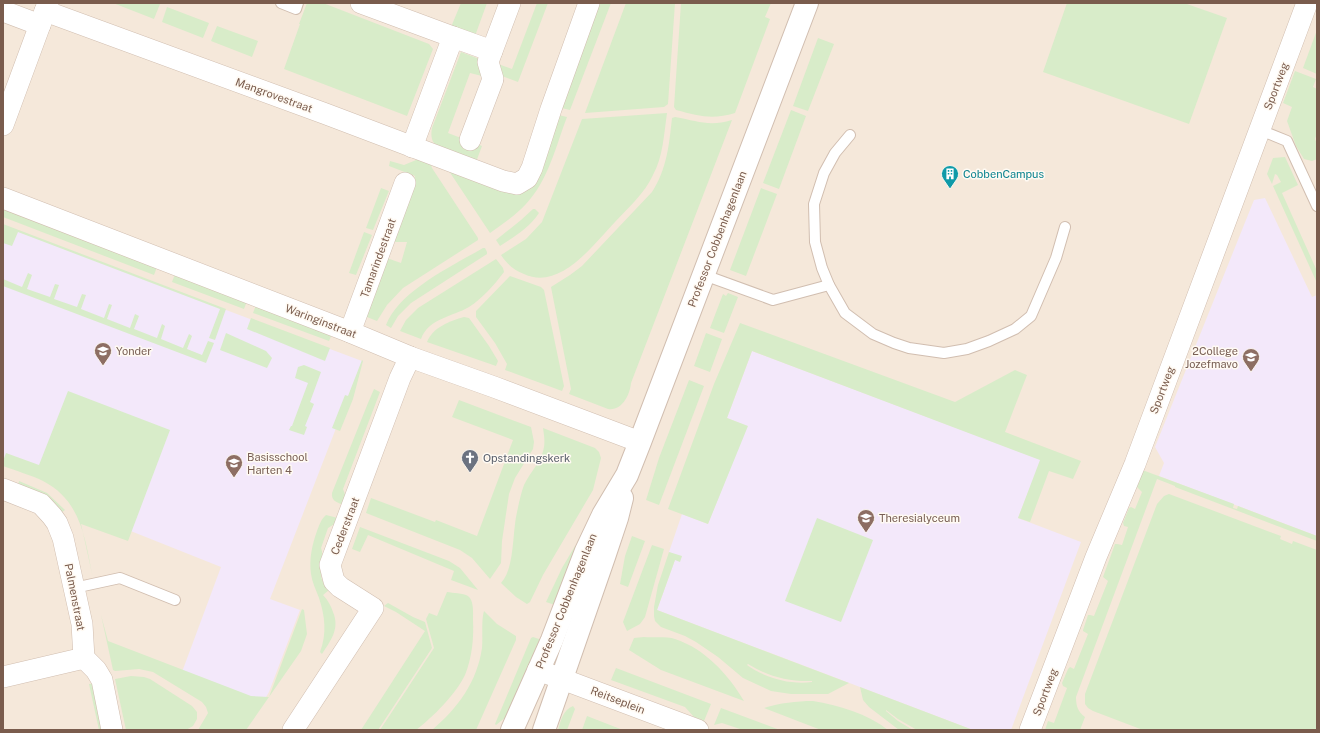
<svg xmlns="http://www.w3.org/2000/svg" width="1320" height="733" font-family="'Public Sans',sans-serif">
<rect width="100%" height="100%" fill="#fdf6ec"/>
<!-- residential -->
<rect fill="#f5e8da" x="3" y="3" width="1314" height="727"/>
<!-- education -->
<g fill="#f3e8fa">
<path d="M 1265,198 L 1312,297 L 1317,295 L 1317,536 L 1159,476 L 1164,463 L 1155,447 L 1254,200 Z"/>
<path d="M 3,226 L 362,361 L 270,599 L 300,610 L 269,692 L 263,702 L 182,672 L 221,567 L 83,512 L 61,486 L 3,464 Z"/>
<path d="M 752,351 L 1041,460 L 1018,518 L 1081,542 L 1011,730 L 973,730 L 657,610 L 675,560 L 682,557 L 669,552 L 682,514 L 708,524 L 747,426 L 727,418 Z"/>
</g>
<!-- green -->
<g fill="#d8ecc9" fill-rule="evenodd">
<path d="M 113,3 L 158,3 L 160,4 L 154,19 Z"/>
<path d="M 307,3 L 323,3 L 429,44 L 433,49 L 407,116 L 284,69 L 300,24 L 299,24 Z"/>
<path d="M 461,3 L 487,3 L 475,36 L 451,27 Z"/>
<path d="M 537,3 L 548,3 L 518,82 L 502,76 L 498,64 L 512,69 Z"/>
<path d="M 596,3 L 611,3 L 570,110 L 557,107 Z"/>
<path d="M 626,3 L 675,3 L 668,104 L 664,107 L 585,113 Z"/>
<path d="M 681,3 L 771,3 L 765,17 L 770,19 L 735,113 C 712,120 699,116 676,110 L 674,107 Z"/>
<path d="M 1067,3 L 1184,3 L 1227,18 L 1189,124 L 1043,72 Z"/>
<path d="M 167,7 L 209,23 L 203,38 L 162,22 Z"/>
<path d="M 217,26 L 258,41 L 252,57 L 211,41 Z"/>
<path d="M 1317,30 L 1317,74 L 1303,68 Z"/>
<path d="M 818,38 L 834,44 L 808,111 L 793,106 Z"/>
<path d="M 461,52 L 482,60 L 482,76 L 470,73 L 448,133 L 482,146 L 476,162 C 468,158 439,149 434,143 C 431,139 431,133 432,128 Z"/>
<path d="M 1295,71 L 1316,79 L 1313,87 L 1317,89 L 1317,133 L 1315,139 L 1317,144 L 1317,159 L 1312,161 L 1304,159 L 1296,146 L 1287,121 L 1292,107 L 1283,103 Z"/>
<path d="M 791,110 L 806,116 L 779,189 L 763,183 Z"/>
<path d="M 667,113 C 664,134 663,157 653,175 C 645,193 628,208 615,222 C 593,245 560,291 524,274 C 514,270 507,264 501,255 L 526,239 L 542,222 L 582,119 Z"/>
<path d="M 554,114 L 567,117 C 556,146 548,181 526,204 C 516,215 503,224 490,233 L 449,171 L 508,191 Z"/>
<path d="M 675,117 C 698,121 709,127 732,120 L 631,383 C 630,395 622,411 608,409 L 569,394 L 571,389 L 551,287 L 570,275 L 582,266 L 652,192 C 667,169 669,145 672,118 Z"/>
<path d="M 1285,157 L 1298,185 L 1282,193 L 1317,271 L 1317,283 L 1273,186 L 1281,182 L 1277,175 L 1275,174 L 1272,184 L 1267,174 L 1273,158 Z"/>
<path d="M 421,158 L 430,162 L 432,168 L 478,238 L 478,240 L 403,288 L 387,305 L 377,321 L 362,315 L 384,257 L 401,263 L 407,242 L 390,242 L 415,176 L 389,166 L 390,161 L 404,165 Z"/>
<path d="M 381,188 L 389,191 L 373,230 L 366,228 Z"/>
<path d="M 761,188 L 777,194 L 746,276 L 730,270 Z"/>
<path d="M 3,208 L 157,267 L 154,275 L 3,217 Z"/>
<path d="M 533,209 L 535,209 L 539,213 C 529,228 514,237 500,246 L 496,240 L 521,220 Z"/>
<path d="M 3,224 L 226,309 L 215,340 L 209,338 L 220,309 L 18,232 L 12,246 L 3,243 Z"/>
<path d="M 364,232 L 372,235 L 356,275 L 349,273 Z"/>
<path d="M 483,248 L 485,248 L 487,252 L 487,254 L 411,303 L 398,316 L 391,328 L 386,325 C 399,291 452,266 483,248 Z"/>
<path d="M 496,259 L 503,268 L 504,272 C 495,284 482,299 469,307 C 452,317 429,318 421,339 L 400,331 L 406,320 L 418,308 Z"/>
<path d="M 28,273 L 32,275 L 27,289 L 50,297 L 55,284 L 59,285 L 54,299 L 77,307 L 82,294 L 86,295 L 81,309 L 104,318 L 109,304 L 112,305 L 107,319 L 130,328 L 135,314 L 139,316 L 134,329 L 157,338 L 162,324 L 165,326 L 161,339 L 183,348 L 189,334 L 192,336 L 187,349 L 202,355 L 208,341 L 214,343 L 206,363 L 3,286 L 3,279 L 22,287 Z"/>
<path d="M 175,274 L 247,301 L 244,309 L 172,282 Z"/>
<path d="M 510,276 L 541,287 L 544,290 L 564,386 L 562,391 L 505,370 L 507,364 L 495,343 L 476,317 L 476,311 L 478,309 Z"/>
<path d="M 728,293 L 738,297 L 724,333 L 710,328 L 723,294 L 726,296 Z"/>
<path d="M 256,305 L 332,334 L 329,341 L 253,313 Z"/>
<path d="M 464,317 L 469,318 L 489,346 L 498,361 L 496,366 L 427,342 C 433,327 450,321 464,317 Z"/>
<path d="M 251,318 L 330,348 L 325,361 L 247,329 Z"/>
<path d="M 740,323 L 955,402 L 1015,370 L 1027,375 L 1005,432 L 1081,461 L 1073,479 L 1049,471 L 1030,522 L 1018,518 L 1040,460 L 752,351 L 727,418 L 748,426 L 708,524 L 668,509 L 714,384 Z"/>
<path d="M 226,333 L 266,351 L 272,358 L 267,368 L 220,350 Z"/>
<path d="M 706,333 L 722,339 L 710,372 L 694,366 Z"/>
<path d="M 362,360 L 363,361 L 353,399 L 340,431 L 332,428 L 345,395 L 348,396 Z"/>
<path d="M 304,365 L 321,372 L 310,402 L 314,404 L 305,426 L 307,427 L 304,435 L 289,430 L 291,426 L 292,426 L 308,383 L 295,378 L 298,367 Z"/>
<path d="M 689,380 L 704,386 L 659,505 L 646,500 L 659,458 Z"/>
<path d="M 374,389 L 380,392 L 343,489 L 346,497 L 343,505 C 337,502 331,501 332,493 L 368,403 Z"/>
<path d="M 68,391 L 170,430 L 128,541 L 81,524 L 93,578 C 85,540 82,501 43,481 C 31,475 16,471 3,466 L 3,461 L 6,453 L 39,465 Z"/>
<path d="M 459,400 L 531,427 L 534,442 L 533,449 L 515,478 L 509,494 L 502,541 L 501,563 L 490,579 L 472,558 L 460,550 L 366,513 L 371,498 L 435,522 L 436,520 L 477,536 L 513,440 L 452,417 Z"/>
<path d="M 543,428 L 595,448 L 599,452 L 601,458 L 593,490 L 543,575 L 530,602 L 527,604 L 516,597 L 501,583 C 515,568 512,533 517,512 C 519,503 521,493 524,485 C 530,472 542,461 544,447 C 545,441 544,434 543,428 Z"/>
<path d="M 1143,471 L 1145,471 L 1234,504 L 1233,508 L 1237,509 L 1238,506 L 1317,536 L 1317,541 L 1175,487 L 1175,486 L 1157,479 L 1076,697 C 1076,706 1078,712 1085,717 L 1080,730 L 1045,730 L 1048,721 L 1054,723 L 1067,688 L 1063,686 L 1062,683 L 1068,669 L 1070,667 L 1074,669 L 1088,634 L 1083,631 L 1083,630 L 1088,615 L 1090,615 L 1094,616 L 1108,581 L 1103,577 L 1115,544 L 1117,544 L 1122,545 L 1128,527 L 1124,526 L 1123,523 L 1129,508 L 1131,507 L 1135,509 L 1142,492 L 1137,487 Z"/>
<path d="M 19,481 L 47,493 L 65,510 L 59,514 L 18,486 Z"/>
<path d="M 1169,494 L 1281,536 L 1280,539 L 1292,544 L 1293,541 L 1317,550 L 1317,730 L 1143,730 L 1093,711 L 1088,708 L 1085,704 L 1085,694 L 1157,504 L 1164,496 Z"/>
<path d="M 326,515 L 338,518 L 336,523 L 328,528 L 321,548 C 327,565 313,573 329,590 L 323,595 C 328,600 331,606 333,612 C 340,629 331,640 322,654 L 320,652 C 327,634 325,616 319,598 C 316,590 312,582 311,574 C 309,559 312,545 317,531 C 319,526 321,519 326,515 Z"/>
<path d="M 817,518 L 873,540 L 841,622 L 785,601 Z"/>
<path d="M 360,527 L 449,561 L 460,568 L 478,590 L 451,580 L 454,571 L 368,535 L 360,552 L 352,549 Z"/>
<path d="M 632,536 L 645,541 L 628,587 L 620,584 L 625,556 Z"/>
<path d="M 652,545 L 664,549 L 645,617 L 640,624 L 627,631 L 623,622 Z"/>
<path d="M 575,546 L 577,546 L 555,605 L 546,602 L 562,568 Z"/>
<path d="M 669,552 L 682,556 L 680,562 L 675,560 L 657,610 L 849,683 L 828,694 L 791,694 L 771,691 L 743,678 L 718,657 L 696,642 L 685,636 L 661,627 L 655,621 L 654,616 L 654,607 L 658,585 ZM 748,664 C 767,676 789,682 812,681 L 812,682 C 790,685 765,678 747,665 Z"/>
<path d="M 447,592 C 453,593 463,593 468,596 C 474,600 473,613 473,620 C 474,638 472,658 465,675 C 456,694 433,717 416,730 L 380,730 L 434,648 L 426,619 L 429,613 L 437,616 Z"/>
<path d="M 388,603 L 413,617 L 425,622 L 432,648 L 378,730 L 361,730 L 425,631 L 396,612 L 384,606 Z"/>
<path d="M 302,609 L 304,610 L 307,634 L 301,651 L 246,730 L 198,730 L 208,713 L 206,707 L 202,702 L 153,672 L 139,669 L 115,671 L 113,670 L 101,615 L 108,641 L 251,696 L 269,697 Z"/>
<path d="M 484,611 L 497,624 L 516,636 L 516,640 L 476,730 L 432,730 C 458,708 477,682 482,648 C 483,637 481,620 484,611 Z"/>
<path d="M 533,637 L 539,639 L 540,641 L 506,717 L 496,725 L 495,724 L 531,638 Z"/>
<path d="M 644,637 C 653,638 666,636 675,639 C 705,649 728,674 744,701 L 661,670 L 629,650 L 634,638 Z"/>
<path d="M 616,668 L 711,704 L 704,721 L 694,717 L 685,707 L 611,680 Z"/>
<path d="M 131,676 L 144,677 L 150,679 L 192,706 L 197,712 L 197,719 L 193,726 L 186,730 L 126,730 L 115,679 Z"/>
<path d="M 96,683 L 105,730 L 99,730 L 89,684 Z"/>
<path d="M 860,687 L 973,730 L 917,730 L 898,719 L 886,710 L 886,711 L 898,721 L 913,730 L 899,730 L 869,707 L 863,700 Z"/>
<path d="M 813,701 C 838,705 868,714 888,730 L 821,730 L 764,708 C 780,703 796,701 813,701 Z"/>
<path d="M 573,706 L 575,709 L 567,730 L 558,730 C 561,720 563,710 573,706 Z"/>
<path d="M 721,708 L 780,730 L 743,730 L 722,723 L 714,725 Z"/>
<path d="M 587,716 L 623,730 L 582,730 Z"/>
</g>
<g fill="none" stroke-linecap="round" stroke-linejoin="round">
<defs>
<g id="service">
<path d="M 281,3 L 296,9 L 298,3"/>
<path d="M 1260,130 L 1287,141 L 1317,206"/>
<path d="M 850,135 L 835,153 L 824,173 L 814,204 L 815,242 L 822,268 L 829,285 L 845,313 L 873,334 L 894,343 L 909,348 L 944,353 L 967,349 L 989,341 L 1015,329 L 1031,316 L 1056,258 L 1065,227"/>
<path d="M 704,275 L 773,300 L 829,285"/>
<path d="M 74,588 L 120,578 L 175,600"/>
</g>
<g id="minor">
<path d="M 361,3 L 453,37"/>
<path d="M 3,11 L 40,25"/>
<path d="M 45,11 L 326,114 L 503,181 L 517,184 L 527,178 L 532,168 L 551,109 L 589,3"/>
<path d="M 3,125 L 48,3"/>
<path d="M 470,140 L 493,79 L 488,62 L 492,51"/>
<path d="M 412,147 L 453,37 L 492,51 L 510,3"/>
<path d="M 3,198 L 350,332 L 410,357 L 494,387 L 640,442"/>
<path d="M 350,332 L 405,183"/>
<path d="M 3,489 L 41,504 L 52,516 L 57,523 L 63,538 L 82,624 L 84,658 L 96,670 L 102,680 L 112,730"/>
<path d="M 538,670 L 698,730"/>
<path d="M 3,677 L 84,658"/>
<path d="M 293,730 L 373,608 L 340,587 L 334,581 L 330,565 L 400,378 L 410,357"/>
<path d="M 1030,730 L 1096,557 L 1135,464 L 1307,3"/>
</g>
<g id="tertiary">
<path d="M 512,730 L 552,640 L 586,551 L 603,515 L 627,475 L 640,442 L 807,3"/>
<path d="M 544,730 L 604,557 L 617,518 L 622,498"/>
</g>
</defs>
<!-- service casing -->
<use href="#service" stroke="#d1beb0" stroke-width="12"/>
<!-- minor casing -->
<use href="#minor" stroke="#d1beb0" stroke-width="22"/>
<!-- tertiary casing -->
<use href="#tertiary" stroke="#d1beb0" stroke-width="24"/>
<!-- service -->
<use href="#service" stroke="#fff" stroke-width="10"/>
<!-- minor -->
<use href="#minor" stroke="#fff" stroke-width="21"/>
<!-- tertiary -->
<use href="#tertiary" stroke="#fff" stroke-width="22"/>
</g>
<!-- icons -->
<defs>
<symbol id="building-pin" viewBox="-11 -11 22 30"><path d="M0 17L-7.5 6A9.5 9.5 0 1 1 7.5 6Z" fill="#0f9aa8" stroke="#fffaf3"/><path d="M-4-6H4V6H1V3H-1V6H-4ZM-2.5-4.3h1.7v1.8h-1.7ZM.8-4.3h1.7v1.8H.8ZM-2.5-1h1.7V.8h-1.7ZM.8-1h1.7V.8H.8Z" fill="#fff"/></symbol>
<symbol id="university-pin" viewBox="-11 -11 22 30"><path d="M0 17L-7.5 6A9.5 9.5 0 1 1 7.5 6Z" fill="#8d6e63" stroke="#fffaf3"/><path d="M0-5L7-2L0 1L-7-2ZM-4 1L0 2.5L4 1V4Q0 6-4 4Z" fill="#fff"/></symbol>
<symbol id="school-pin" viewBox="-11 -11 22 30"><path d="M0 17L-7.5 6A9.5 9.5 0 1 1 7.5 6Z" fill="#8d6e63" stroke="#fffaf3"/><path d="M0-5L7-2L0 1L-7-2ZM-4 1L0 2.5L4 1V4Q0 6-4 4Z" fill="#fff"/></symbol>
<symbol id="church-pin" viewBox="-11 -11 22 30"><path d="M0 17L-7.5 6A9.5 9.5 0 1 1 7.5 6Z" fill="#6b7280" stroke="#fffaf3"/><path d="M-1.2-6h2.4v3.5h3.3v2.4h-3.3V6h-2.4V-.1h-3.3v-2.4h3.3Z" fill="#fff"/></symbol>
</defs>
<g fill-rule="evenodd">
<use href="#building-pin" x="940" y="164" width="20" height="27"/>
<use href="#university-pin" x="93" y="341" width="20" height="27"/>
<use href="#school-pin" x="1241" y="347" width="20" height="27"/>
<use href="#church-pin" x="460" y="448" width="20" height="27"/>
<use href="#school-pin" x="224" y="453" width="20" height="27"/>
<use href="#school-pin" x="856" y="508" width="20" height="27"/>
</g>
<g text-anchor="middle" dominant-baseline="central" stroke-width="3" stroke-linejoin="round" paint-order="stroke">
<!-- street labels -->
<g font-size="11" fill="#7a5c4d" stroke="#fffaf3">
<text transform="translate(1276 86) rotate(-69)">Sportweg</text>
<text transform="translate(274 95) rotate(20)">Mangrovestraat</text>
<text transform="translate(717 239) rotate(-69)">Professor Cobbenhagenlaan</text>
<text transform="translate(378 258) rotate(-70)">Tamarindestraat</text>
<text transform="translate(321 321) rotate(21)">Waringinstraat</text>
<text transform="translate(1162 390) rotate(-69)">Sportweg</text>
<text transform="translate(345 526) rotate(-69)">Cederstraat</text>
<text transform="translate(75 597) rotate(79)">Palmenstraat</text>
<text transform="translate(566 601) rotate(-68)">Professor Cobbenhagenlaan</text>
<text transform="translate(1045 692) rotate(-69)">Sportweg</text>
<text transform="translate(618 700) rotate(21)">Reitseplein</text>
</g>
<!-- culture labels -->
<g font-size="11" fill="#0d838f" stroke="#fffaf3" text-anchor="start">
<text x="963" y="174">CobbenCampus</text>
</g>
<!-- education labels -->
<g font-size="11" fill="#785e54" stroke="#fffaf3" text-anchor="start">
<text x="116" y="351">Yonder</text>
<text x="1238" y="351" text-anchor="end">2College<tspan x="1238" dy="13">Jozefmavo</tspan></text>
<text x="247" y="457">Basisschool<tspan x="247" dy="13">Harten 4</tspan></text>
<text x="879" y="518">Theresialyceum</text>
</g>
<!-- worship labels -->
<g font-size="11" fill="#5b616d" stroke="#fffaf3" text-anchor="start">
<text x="483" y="458">Opstandingskerk</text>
</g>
</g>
<!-- border -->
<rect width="1320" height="733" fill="none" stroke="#7a5c4d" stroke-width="8"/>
</svg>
